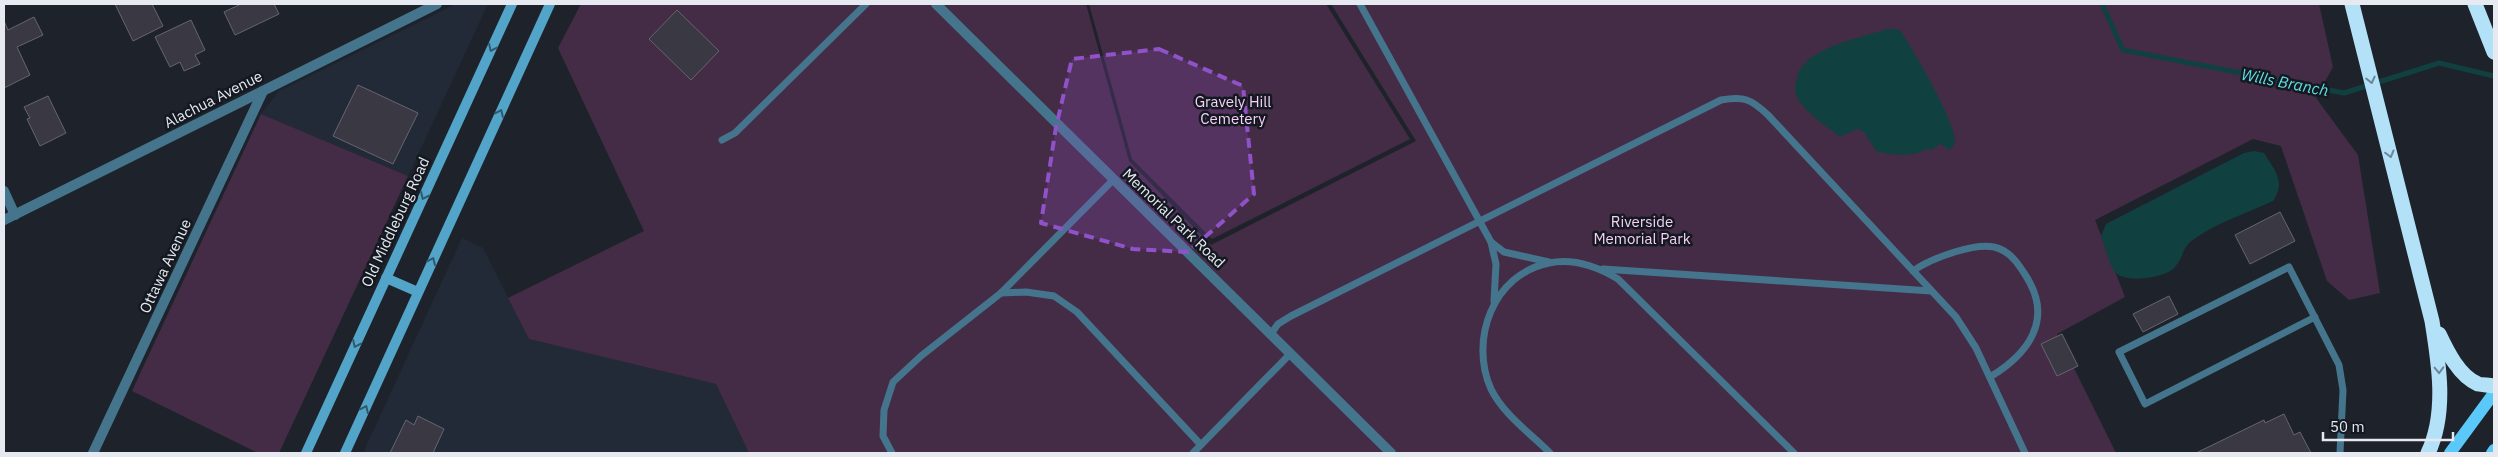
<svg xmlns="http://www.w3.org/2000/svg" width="2498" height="457" font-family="'IBM Plex Sans',sans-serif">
<rect width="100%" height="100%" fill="#1e232b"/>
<!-- built -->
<g fill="#222a38">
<path d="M 456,4 L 488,4 L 408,176 L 261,114 L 279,91 Z"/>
<path d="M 462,238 L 483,248 L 529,339 L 716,384 L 749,453 L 363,453 Z"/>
</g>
<!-- green -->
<g fill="#452c46">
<path d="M 581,4 L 1086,4 L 1129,161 L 1211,245 L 1416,141 L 1331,4 L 2319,4 L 2333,67 L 2316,98 L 2358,155 L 2380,293 L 2349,300 L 2327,281 L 2281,146 L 2253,139 L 2095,220 L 2125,297 L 2057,334 L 2116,453 L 749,453 L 716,384 L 529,339 L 508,298 L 644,231 L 558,48 Z"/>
<path d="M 1089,4 L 1326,4 L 1410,139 L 1212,239 L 1132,159 Z"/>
<path d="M 261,114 L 408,176 L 279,453 L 258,453 L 132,391 Z"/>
</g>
<!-- water -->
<g fill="#114041">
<path d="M 1887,29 L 1898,29 L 1902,33 C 1915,54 1956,121 1955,143 L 1950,150 L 1940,144 L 1932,150 L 1926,149 C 1914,158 1889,155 1876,151 L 1864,132 L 1857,129 L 1840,137 C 1826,125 1808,116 1798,99 C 1794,92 1795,85 1797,77 C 1805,47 1861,38 1887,29 Z"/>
<path d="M 2254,151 L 2264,153 C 2275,171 2286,181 2273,201 C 2249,212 2222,221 2200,235 C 2179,248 2187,252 2175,267 C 2166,278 2125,284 2115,272 C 2109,265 2104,244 2101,236 L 2106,224 L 2244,153 Z"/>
</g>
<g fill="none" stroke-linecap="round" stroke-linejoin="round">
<!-- stream -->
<path stroke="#114041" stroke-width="5" d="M 2102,4 L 2123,50 L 2344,93 L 2439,63 L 2494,76"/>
</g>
<!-- building -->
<g fill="#3a3842" stroke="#666470">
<path d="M 115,4 L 152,4 L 163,26 L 133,41 Z"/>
<path d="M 241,4 L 274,4 L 279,14 L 235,35 L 224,12 Z"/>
<path d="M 677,10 L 719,51 L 691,80 L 649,39 Z"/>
<path d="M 34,17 L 43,35 L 17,47 L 30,75 L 4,88 L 4,21 L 8,30 Z"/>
<path d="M 191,20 L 205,50 L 195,55 L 200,64 L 184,71 L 180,62 L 170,67 L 155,37 Z"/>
<path d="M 358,85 L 418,113 L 393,164 L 333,136 Z"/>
<path d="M 48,96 L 66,133 L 40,146 L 27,119 L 30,118 L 24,107 Z"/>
<path d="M 2280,212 L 2295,241 L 2250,264 L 2235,235 Z"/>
<path d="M 2169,296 L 2178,314 L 2143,332 L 2133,314 Z"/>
<path d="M 2062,334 L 2078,366 L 2057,376 L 2041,344 Z"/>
<path d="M 2284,414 L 2294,435 L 2300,432 L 2311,453 L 2196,453 L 2264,420 L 2265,423 Z"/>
<path d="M 418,416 L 444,429 L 433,453 L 390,453 L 406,420 L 414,425 Z"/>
</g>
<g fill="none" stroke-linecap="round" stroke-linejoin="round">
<!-- service -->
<g stroke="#44758c" stroke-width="7">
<path d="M 1360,4 L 1491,242 L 1496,264 L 1494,301"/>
<path d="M 722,140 L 735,133 L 866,4"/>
<path d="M 1491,242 L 1504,252 L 1549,262"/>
<path d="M 1603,269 L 1931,291"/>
<path d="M 1913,271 C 1930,259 1980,239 2000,249 C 2012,254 2019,265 2026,276 C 2054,320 2028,354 1990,377"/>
<path d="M 1001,293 L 1026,292 L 1054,296 L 1077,312 L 1201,445"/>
<path d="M 2315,317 L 2145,404 L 2119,352 L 2289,267 L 2339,365 L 2343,390 L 2340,453"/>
<path d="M 1271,334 L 1278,324 L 1291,316 L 1721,100 C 1744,96 1751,99 1768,115 L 1956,317 L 1976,348 L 2025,453"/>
<path d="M 892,453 L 883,436 L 884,410 L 893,382 L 921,356 L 1001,293 L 1113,180"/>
<path d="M 1193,453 L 1290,354"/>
<path d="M 1550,453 C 1531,434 1503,414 1491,389 C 1469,340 1493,274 1549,263 C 1573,258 1598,267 1618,279 L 1794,453"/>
</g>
<!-- minor -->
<g stroke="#44758c" stroke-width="10">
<path d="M 4,191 L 15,215"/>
<path d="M 4,220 L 437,4"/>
<path d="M 93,453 L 263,91"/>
</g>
<!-- tertiary -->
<path stroke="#44758c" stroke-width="10" d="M 936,4 L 1391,453"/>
<!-- secondary -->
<g stroke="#52a4c9" stroke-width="10">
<path d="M 386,278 L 418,292"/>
<path d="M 306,453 L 512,4"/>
<path d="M 345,453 L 550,4"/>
</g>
<!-- primary -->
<g stroke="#5ac9f9" stroke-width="12">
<path d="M 2450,453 L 2494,393"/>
<path d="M 2492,453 L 2494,450"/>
</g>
<!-- motorway -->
<g stroke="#b3e1f8" stroke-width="15">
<path d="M 2352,4 L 2432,321 C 2439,364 2447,413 2428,453"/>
<path d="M 2475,4 L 2494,52"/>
<path d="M 2439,334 C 2447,351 2459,376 2478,384 C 2483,385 2489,385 2494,386"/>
</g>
</g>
<!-- one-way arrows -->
<defs><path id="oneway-chevron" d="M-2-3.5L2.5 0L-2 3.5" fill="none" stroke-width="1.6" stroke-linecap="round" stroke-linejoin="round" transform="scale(1.25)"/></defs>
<g stroke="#30586d">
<use href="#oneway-chevron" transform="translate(492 48) rotate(115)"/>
<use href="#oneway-chevron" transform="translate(500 113) rotate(-65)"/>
<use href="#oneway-chevron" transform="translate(424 196) rotate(115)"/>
<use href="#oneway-chevron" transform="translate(432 261) rotate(-65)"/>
<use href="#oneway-chevron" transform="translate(356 344) rotate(115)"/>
<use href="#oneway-chevron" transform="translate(365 409) rotate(-65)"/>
</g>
<g stroke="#6b8797">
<use href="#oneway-chevron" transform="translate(2371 80) rotate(77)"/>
<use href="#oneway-chevron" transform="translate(2390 154) rotate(75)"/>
<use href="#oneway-chevron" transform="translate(2439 370) rotate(88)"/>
</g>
<!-- marked area -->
<path fill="#9052c9" fill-opacity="0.2" stroke="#9052c9" stroke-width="4" stroke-dasharray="10 6" stroke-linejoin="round" d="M 1159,49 L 1243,86 L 1254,194 L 1188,252 L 1133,249 L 1041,223 L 1056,127 L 1072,59 Z"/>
<g text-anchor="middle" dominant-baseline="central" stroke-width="5" stroke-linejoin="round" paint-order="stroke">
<!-- street labels -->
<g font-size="15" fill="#e6eaf0" stroke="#141921">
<text transform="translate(213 99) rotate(-27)">Alachua Avenue</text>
<text transform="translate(1174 218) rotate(44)">Memorial Park Road</text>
<text transform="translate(395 222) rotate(-65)">Old Middleburg Road</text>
<text transform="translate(165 266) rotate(-65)">Ottawa Avenue</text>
</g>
<!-- park labels -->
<g font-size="15" fill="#f6d0f7" stroke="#141921">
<text x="1233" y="101">Gravely Hill<tspan x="1233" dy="17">Cemetery</tspan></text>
<text x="1642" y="221">Riverside<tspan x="1642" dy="17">Memorial Park</tspan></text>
</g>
<!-- water labels -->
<g font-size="16" font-style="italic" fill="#5fdfe2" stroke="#141921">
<text transform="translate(2285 82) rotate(11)">Wills Branch</text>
</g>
</g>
<!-- border -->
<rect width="2498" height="457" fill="none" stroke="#e6eaf0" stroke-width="10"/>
<!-- scale -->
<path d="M2323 432v8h130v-8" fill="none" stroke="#e6eaf0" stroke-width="2.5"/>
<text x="2330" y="432" font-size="15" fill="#e6eaf0" stroke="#141921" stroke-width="4" paint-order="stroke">50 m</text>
</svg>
